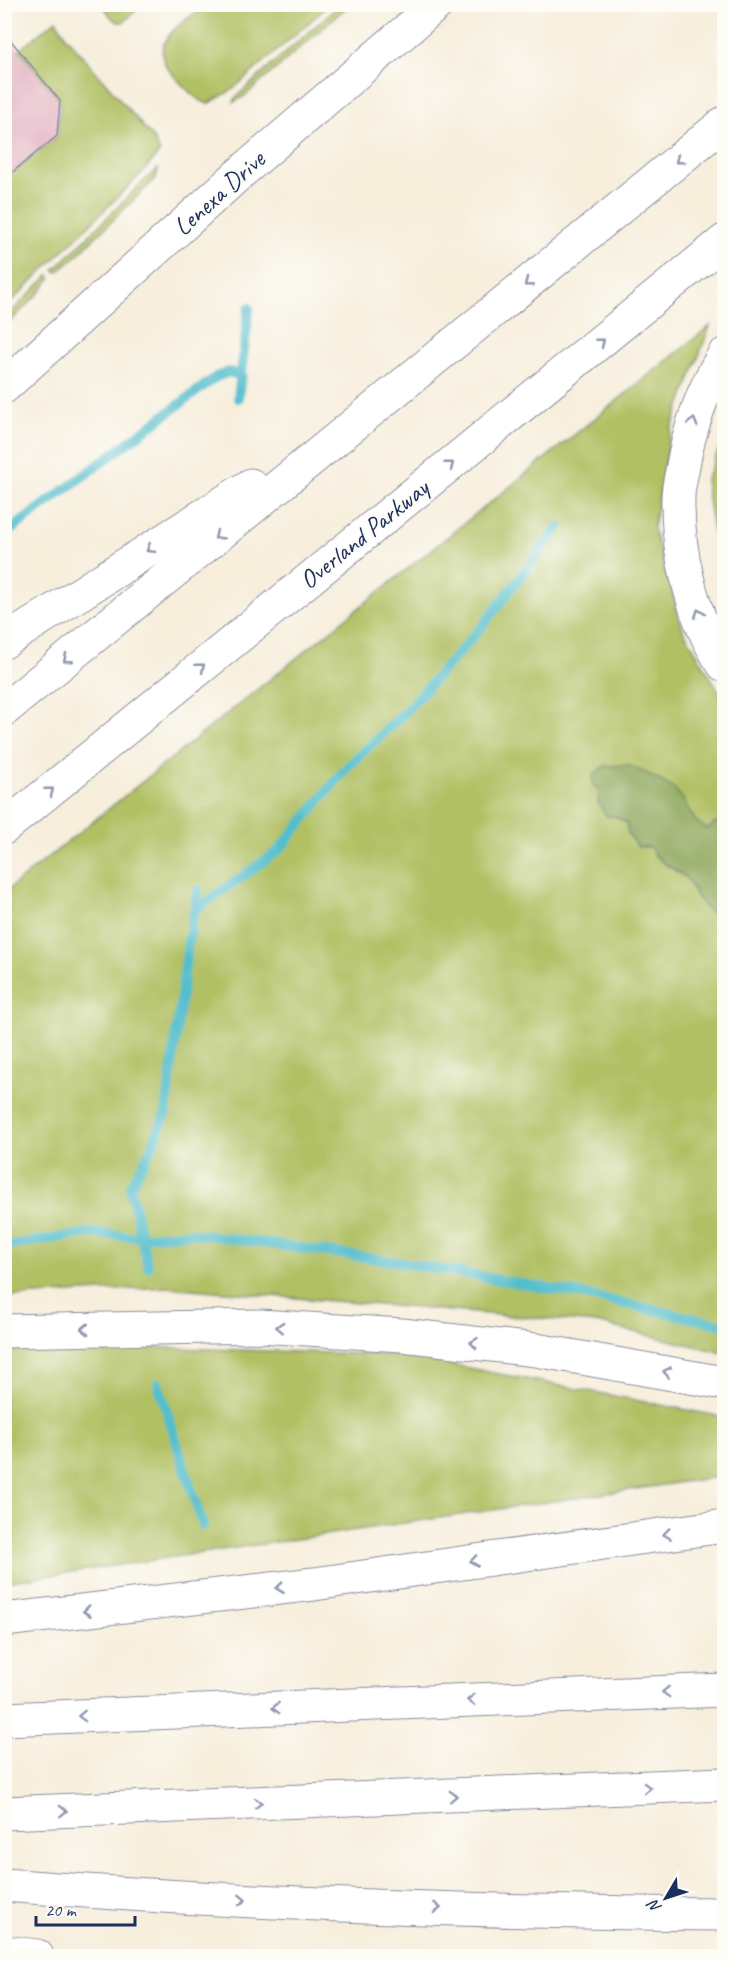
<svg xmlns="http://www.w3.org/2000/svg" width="729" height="1961" font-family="Caveat,sans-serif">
<rect width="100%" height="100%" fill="#fdfcf7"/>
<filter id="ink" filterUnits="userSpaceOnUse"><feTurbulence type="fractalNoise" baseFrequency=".0167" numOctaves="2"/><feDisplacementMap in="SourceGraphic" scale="12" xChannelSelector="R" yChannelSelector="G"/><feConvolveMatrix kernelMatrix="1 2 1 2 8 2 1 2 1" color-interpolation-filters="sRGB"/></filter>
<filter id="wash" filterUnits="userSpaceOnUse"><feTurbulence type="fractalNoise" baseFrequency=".008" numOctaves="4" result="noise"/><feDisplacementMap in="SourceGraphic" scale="24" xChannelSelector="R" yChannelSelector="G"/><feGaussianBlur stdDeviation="1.35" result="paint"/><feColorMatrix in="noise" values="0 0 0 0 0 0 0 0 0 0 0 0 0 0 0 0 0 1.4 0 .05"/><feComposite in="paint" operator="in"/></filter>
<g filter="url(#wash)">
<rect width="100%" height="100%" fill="#f7eedc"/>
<!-- green -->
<g fill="#b1c063" stroke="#667860" stroke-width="1.5">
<path d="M 103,5 L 143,4 L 143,5 L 123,22 C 114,24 107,12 103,5 Z"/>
<path d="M 206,5 L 206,4 L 329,5 L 232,90 L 208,104 C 194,99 186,88 176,78 C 171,72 165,67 163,59 C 156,35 191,17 206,5 Z"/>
<path d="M 339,5 L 349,5 L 245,96 L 234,102 L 236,97 Z"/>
<path d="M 56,20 L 67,38 L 153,138 L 160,152 L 143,172 L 5,308 L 4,195 L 9,191 L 5,185 L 5,179 L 57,136 L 60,101 L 19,50 Z"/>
<path d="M 158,169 L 156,178 L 71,261 L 57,272 L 54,270 L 148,177 Z"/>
<path d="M 49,275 L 51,278 L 41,291 L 5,327 L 5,318 Z"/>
<path d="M 710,326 L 671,430 L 653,528 L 683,630 L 724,700 L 724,824 L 715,823 L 708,829 L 697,824 L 676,791 L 599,792 L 617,817 L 627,823 L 628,834 L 650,847 L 655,856 L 666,865 L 687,878 L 696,896 L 713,915 L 724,923 L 724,1353 L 596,1323 L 167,1287 L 5,1297 L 5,892 Z"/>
<path d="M 724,438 L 724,599 L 705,481 Z"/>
<path d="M 76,1345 L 401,1355 L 724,1417 L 724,1476 L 5,1582 L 4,1350 Z"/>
</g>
<!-- forest -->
<path fill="#8ca659" stroke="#546a5c" stroke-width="1.5" d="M 628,765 C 644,772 661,779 675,790 C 690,802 686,819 708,829 L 715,823 L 724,824 L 724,923 C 714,916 705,908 697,897 C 693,891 691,882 685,877 C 672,866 658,863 650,847 L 638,847 L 628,834 L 627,823 L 617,817 L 607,816 L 598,803 L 599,792 L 592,783 L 594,774 L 605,766 Z"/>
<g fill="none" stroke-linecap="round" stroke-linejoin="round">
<!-- stream -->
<g stroke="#52becc" stroke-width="10">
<path d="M 238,398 L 249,308"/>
<path d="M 4,535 L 216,377 L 229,372 L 242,376"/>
<path d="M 194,911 L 278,851 L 347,767 L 405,712 L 480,629 L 559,527"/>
<path d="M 4,1246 L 88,1233 L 141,1237 L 191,1233 L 399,1262 L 580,1294 L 724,1325"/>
<path d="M 148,1267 L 130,1187 L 150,1151 L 166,1113 L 188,943 L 198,890"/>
<path d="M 158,1383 L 203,1526"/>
</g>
</g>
<g id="blocks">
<!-- building -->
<path fill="#e3b2c3" d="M 4,32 L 60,101 L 57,136 L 4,179 Z"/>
</g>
</g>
<g filter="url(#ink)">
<use href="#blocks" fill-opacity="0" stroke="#898e9d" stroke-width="1.5"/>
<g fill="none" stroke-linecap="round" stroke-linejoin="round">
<defs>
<g id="tertiary">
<path d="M 4,387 L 238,175 L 437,4"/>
<path d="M 4,1952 L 37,1956"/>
</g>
<g id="motorway">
<path d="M 724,355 C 702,390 689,430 682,471 C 680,480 678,489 678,498 C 677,552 693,621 724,665"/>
<path d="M 4,642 L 251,485"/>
<path d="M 4,710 L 724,123"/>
<path d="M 4,828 L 724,241"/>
<path d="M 4,1331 L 260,1326 L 402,1335 L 536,1350 L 724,1383"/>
<path d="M 4,1620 L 314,1584 L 724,1526"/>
<path d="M 4,1719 L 724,1690"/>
<path d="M 4,1813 L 724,1784"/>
<path d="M 4,1885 C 244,1904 484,1912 724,1914"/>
</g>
</defs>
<!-- tertiary casing -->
<use href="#tertiary" stroke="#898e9d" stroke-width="35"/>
<!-- motorway casing -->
<use href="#motorway" stroke="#898e9d" stroke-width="35"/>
<!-- tertiary -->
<use href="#tertiary" stroke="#fff" stroke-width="33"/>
<!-- motorway -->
<use href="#motorway" stroke="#fff" stroke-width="33"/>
</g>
<!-- one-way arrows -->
<defs><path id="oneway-chevron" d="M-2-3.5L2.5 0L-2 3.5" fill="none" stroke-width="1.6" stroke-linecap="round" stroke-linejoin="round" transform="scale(1.5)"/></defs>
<g stroke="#8d97ae">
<use href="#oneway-chevron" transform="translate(679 160) rotate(141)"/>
<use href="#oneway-chevron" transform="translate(528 283) rotate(141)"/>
<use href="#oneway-chevron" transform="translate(601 342) rotate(-39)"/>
<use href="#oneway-chevron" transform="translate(693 422) rotate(-74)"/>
<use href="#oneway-chevron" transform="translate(450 465) rotate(-39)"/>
<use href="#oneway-chevron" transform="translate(218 536) rotate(141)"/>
<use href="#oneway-chevron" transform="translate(150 549) rotate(148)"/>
<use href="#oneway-chevron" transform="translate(699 613) rotate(-110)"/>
<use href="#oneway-chevron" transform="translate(67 659) rotate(141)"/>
<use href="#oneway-chevron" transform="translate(201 667) rotate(-39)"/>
<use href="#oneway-chevron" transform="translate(50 791) rotate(-39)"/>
<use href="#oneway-chevron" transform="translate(280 1327) rotate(-177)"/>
<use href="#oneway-chevron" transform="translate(85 1329) rotate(179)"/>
<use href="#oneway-chevron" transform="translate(474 1343) rotate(-174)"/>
<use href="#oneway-chevron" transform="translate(667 1372) rotate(-169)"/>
<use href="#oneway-chevron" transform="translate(667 1534) rotate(172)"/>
<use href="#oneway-chevron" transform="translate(474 1561) rotate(172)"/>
<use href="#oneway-chevron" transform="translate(280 1588) rotate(173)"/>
<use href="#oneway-chevron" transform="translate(87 1611) rotate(173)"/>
<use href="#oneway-chevron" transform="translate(666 1692) rotate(178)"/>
<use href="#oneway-chevron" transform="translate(471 1700) rotate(178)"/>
<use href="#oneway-chevron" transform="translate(276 1708) rotate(178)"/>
<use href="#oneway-chevron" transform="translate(82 1716) rotate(178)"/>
<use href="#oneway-chevron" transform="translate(647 1788) rotate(-2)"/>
<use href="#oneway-chevron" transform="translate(453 1796) rotate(-2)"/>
<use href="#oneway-chevron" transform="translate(258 1803) rotate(-2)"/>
<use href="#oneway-chevron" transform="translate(63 1811) rotate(-2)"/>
<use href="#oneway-chevron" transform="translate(242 1900) rotate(2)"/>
<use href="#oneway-chevron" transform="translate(437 1908) rotate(2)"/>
</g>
</g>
<g text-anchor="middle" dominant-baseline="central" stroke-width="4.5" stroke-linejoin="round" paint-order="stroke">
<!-- street labels -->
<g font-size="26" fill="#1b2f5e" stroke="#fdfcf7">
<text transform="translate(219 193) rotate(-42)">Lenexa Drive</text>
<text transform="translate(364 534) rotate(-39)">Overland Parkway</text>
</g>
</g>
<!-- margin -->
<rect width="729" height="1961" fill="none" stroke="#fdfcf7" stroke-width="24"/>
<!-- north arrow -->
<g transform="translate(666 1898) rotate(231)" stroke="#fdfcf7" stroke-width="4.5" paint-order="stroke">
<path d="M0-4.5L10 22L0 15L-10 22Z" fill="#1b2f5e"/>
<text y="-9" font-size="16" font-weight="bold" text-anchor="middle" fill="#1b2f5e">N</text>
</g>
<!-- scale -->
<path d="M36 1916v9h99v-9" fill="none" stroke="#1b2f5e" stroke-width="3"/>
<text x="45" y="1916" font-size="18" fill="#1b2f5e" stroke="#fdfcf7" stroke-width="4.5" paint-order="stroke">20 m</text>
</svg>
